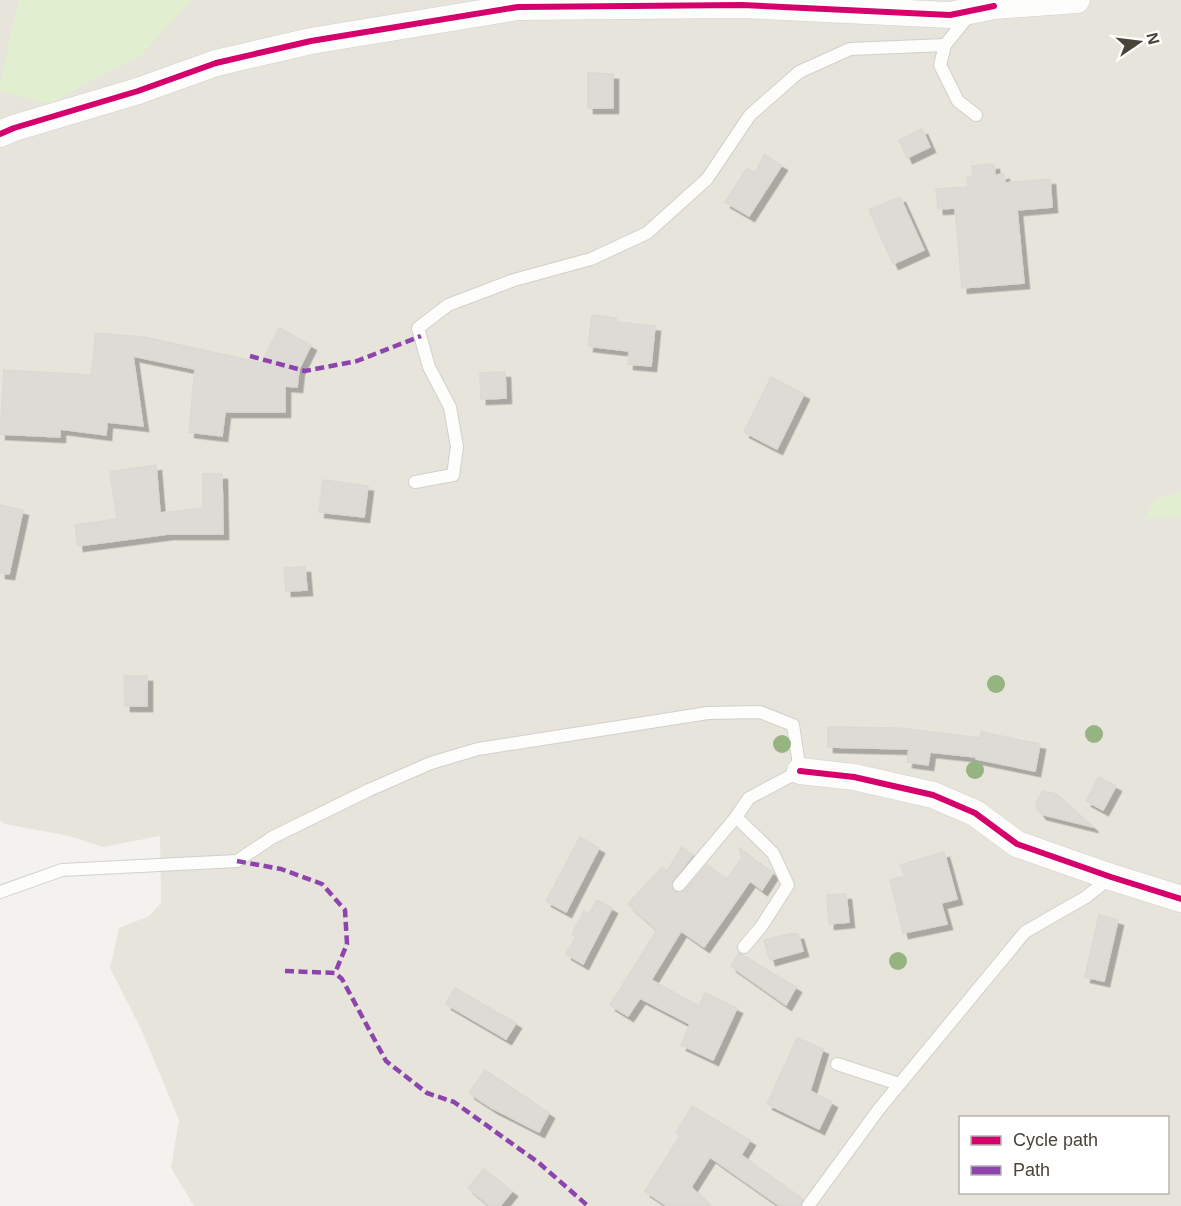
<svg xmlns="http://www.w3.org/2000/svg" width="1181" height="1206" font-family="Arial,sans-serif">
<defs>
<filter id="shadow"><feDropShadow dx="5.5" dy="5.5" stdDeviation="0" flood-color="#0004"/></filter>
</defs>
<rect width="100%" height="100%" fill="#f4f2ee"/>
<!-- residential -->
<path fill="#e7e4dc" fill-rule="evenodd" d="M 0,0 L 1181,0 L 1181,1206 L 194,1206 L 171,1168 L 179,1120 L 141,1029 L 110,968 L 119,928 L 149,916 L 161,903 L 160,836 L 103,847 L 69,836 L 5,824 L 0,820 ZM 960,1118 L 1168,1118 L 1168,1192 L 960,1192 Z"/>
<!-- green -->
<g fill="#e1eecf">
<path d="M 19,0 L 191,0 L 141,56 L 103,74 L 50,104 L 0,91 L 0,82 Z"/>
<path d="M 1181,492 L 1181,517 L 1145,518 L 1156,499 Z"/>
</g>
<!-- building -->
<g fill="#dedbd6" stroke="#dcd9d4" stroke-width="1.5" filter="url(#shadow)">
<path d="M 588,73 L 613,74 L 613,108 L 588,108 Z"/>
<path d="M 922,129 L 930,147 L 907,158 L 899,140 Z"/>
<path d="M 764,155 L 782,165 L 749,216 L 725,202 L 747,168 L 755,173 Z"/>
<path d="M 994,164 L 995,175 L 1004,174 L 1005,183 L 1050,179 L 1052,207 L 1017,210 L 1024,283 L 962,288 L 955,208 L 938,209 L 936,189 L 968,187 L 967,177 L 973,177 L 972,166 Z"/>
<path d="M 900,197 L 924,250 L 893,264 L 869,210 Z"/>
<path d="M 592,315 L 616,318 L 616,322 L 655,326 L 651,366 L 628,364 L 629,351 L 588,346 Z"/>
<path d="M 279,328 L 311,345 L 299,369 L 297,387 L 285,386 L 285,412 L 225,412 L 222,436 L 189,432 L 195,369 L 133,356 L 143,426 L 107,422 L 106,435 L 60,429 L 60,437 L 0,434 L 4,370 L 91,375 L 96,333 L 144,337 L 262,363 Z"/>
<path d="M 505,372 L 506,398 L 481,399 L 480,373 Z"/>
<path d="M 771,377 L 804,394 L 777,449 L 744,432 Z"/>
<path d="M 156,465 L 160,513 L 203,508 L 203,474 L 222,474 L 223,534 L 168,534 L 78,546 L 75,525 L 117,519 L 110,472 Z"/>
<path d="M 323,480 L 368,486 L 364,517 L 319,512 Z"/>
<path d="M 0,505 L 23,510 L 9,574 L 0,573 Z"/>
<path d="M 305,567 L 307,590 L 286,591 L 284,568 Z"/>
<path d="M 124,676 L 147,676 L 147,706 L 125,706 Z"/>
<path d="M 828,727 L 899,728 L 980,738 L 981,732 L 1040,744 L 1035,771 L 976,759 L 976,757 L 930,752 L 928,765 L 907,762 L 909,749 L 828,747 Z"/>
<path d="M 1099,777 L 1116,786 L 1103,810 L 1086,801 Z"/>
<path d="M 1043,791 L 1056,794 L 1093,827 L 1041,814 L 1037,808 L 1036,803 Z"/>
<path d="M 580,837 L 599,848 L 566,912 L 546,901 Z"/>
<path d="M 682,847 L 693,855 L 671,883 L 672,888 L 677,893 L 685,890 L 707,865 L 727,879 L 742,858 L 739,848 L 773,873 L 762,890 L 750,881 L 704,947 L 681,931 L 651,980 L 699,1006 L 705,993 L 737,1008 L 713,1060 L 681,1045 L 690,1024 L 640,998 L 628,1016 L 610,1005 L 657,930 L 628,904 L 662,867 L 667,871 Z"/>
<path d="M 944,852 L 957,899 L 941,903 L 947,924 L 903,933 L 890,880 L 905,876 L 900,865 Z"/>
<path d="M 846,894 L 849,922 L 829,924 L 827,895 Z"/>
<path d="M 597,900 L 612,908 L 583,964 L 566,954 L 576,937 L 572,934 L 584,911 L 589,914 Z"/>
<path d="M 1099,915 L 1118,920 L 1104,981 L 1085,977 Z"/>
<path d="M 789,934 L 798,934 L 803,951 L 770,960 L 764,940 Z"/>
<path d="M 739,953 L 796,987 L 786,1005 L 731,966 Z"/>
<path d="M 455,988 L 516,1023 L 506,1039 L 446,1004 Z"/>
<path d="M 797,1038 L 823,1049 L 810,1091 L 832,1102 L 819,1129 L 767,1104 Z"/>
<path d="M 485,1070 L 549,1113 L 539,1132 L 492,1108 L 469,1093 Z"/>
<path d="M 692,1106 L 750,1140 L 741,1155 L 803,1199 L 800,1206 L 780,1206 L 710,1157 L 691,1187 L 710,1206 L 667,1206 L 645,1191 L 680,1136 L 676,1133 Z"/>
<path d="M 484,1169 L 512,1191 L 500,1206 L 490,1206 L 468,1188 Z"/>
</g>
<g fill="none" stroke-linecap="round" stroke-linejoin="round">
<defs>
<g id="service">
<path d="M 970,14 L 945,45 L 940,65 L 958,101 L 976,115"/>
<path d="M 415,482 L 453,475 L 457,447 L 450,407 L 429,367 L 418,328 L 448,305 L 514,280 L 591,259 L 647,233 L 707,179 L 750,115 L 799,72 L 850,49 L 945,45"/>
<path d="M 736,817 L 773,853 L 788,885 L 761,927 L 744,947"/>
<path d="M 0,892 L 62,870 L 237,861 L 273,837 L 369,790 L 431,763 L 478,749 L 708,713 L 760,712 L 793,725 L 800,771 L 749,798 L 736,817 L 679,885"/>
<path d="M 837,1064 L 899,1084"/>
<path d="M 808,1206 L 879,1109 L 1025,932 L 1086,897 L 1111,877"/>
</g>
<g id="minor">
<path d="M 983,0 L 994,6 L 1077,0"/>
<path d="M 0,134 L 14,128 L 138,91 L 216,63 L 311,41 L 518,7 L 742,5 L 950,15 L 994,6"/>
<path d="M 800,771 L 854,777 L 933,795 L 975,813 L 1017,844 L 1111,877 L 1181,899"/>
</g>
</defs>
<!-- service casing -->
<use href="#service" stroke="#d2d0cb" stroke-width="14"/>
<!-- minor casing -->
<use href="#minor" stroke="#d2d0cb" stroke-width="27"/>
<!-- service -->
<use href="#service" stroke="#fdfdfc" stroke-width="12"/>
<!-- minor -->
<use href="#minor" stroke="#fdfdfc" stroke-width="26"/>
<!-- quiet -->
<g stroke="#8e44ad" stroke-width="4.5" stroke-dasharray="9 4.5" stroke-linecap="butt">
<path d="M 250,356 L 305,371 L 357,361 L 421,336"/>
<path d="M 237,861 L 281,869 L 322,884 L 345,910 L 347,944 L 335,973"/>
<path d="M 285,971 L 335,973 L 342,979 L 386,1061 L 427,1093 L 454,1102 L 539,1163 L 588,1206"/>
</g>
<defs>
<g id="cycleway">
<path d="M 0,134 L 14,128 L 138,91 L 216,63 L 311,41 L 518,7 L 742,5 L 950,15 L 994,6"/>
<path d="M 800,771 L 854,777 L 933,795 L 975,813 L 1017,844 L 1111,877 L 1181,899"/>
</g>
</defs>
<!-- cycleway casing -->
<use href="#cycleway" stroke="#fff" stroke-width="10"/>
<!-- cycleway -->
<use href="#cycleway" stroke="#d6006c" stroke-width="6"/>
</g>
<!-- trees -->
<g fill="#96b382">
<circle cx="996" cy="684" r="9"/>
<circle cx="1094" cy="734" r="9"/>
<circle cx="782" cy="744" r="9"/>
<circle cx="975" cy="770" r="9"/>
<circle cx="898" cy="961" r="9"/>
</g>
<!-- legend -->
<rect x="959" y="1116" width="210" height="78" fill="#ffffff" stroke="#b7b4b0" stroke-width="1.5"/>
<rect x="971" y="1136" width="30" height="9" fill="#d6006c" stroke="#b7b4b0" stroke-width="1.5"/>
<text x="1013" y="1146" font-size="18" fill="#4b4439">Cycle path</text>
<rect x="971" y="1166" width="30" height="9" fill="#8e44ad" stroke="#b7b4b0" stroke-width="1.5"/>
<text x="1013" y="1176" font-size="18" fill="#4b4439">Path</text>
<!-- north arrow -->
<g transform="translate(1139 42) rotate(76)" stroke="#ffffff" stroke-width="4.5" paint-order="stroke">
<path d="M0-4.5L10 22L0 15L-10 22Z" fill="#4b4439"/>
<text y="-9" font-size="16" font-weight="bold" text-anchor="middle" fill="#4b4439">N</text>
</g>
</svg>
